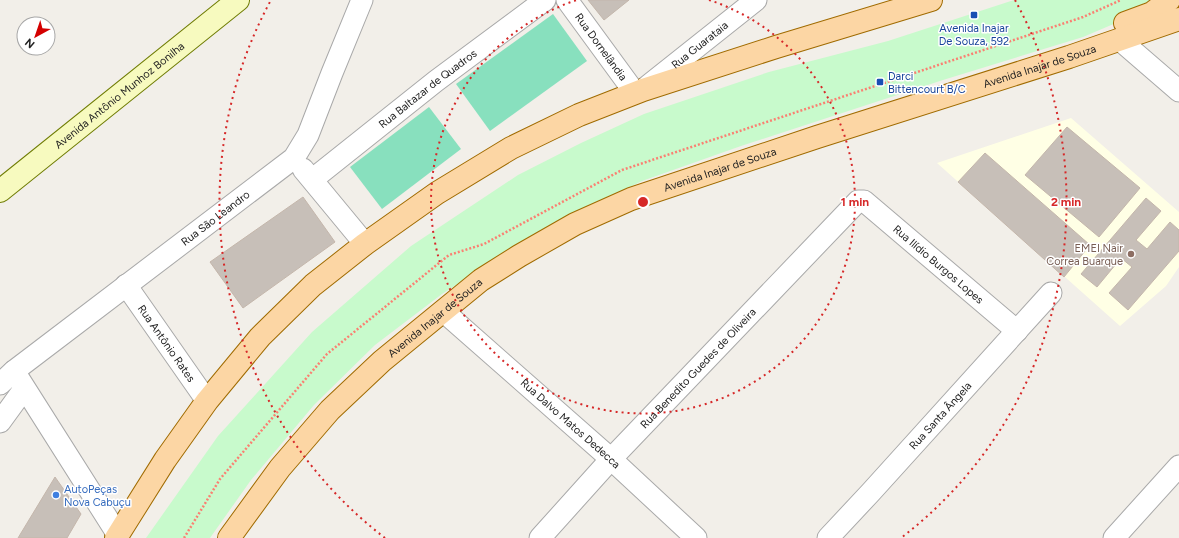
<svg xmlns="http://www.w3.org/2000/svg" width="1179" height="538" font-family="Figtree,sans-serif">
<rect width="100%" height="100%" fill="#f2efe9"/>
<!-- education -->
<path fill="#ffffe5" d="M 1071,118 L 1179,212 L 1179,267 L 1166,286 L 1120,326 L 937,163 Z"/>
<!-- park -->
<path fill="#c8facc" d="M 1014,0 L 1162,0 L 1163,3 L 1083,37 L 943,80 L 741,146 L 642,181 L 538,232 L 442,294 L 375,345 L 314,405 L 251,480 L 210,538 L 146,538 L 218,436 L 312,332 L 411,246 L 518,175 L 581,143 L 644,114 L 769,72 L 888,41 Z"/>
<!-- pitch -->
<g fill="#88e0be">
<path d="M 553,14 L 587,61 L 490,131 L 456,84 Z"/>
<path d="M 429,107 L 461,149 L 382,209 L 350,167 Z"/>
</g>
<!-- building -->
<g fill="#c7bfb8" stroke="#c4b6ab">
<path d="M 588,0 L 629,0 L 604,20 Z"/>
<path d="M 1067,127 L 1140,188 L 1099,237 L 1025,175 Z"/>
<path d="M 985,153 L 1090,245 L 1064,277 L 958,182 Z"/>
<path d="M 303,197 L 335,242 L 243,308 L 210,262 Z"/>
<path d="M 1146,198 L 1161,211 L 1136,240 L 1147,249 L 1170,222 L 1179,230 L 1179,251 L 1128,310 L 1109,293 L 1132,267 L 1121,258 L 1097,287 L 1081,274 Z"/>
<path d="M 55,477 L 81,514 L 67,538 L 18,538 Z"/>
</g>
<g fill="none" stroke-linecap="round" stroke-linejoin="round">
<defs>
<g id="street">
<path id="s1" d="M 567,0 L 635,93"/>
<path d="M 1120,40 L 1179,91"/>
<path id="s2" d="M 644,89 L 756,0"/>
<path d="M 303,169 L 365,244"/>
<path id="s3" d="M 313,179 L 436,81 L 545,0"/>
<path id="s4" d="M 126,285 L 207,401"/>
<path id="s5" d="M 443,311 L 611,459 L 696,538"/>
<path d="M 14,371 L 118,535"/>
<path id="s6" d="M 0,384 L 14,371 L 294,158 L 308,135 L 332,73 L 362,0"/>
<path d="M 0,422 L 24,389"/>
<path id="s7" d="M 540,538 L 611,459 L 858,201 L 864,201 L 1017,331"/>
<path id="s8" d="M 828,538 L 871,492 L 1051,293"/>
<path d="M 1114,538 L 1179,466"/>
</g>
<g id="secondary">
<path id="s9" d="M 0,191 L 238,0"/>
</g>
<g id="primary">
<path d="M 1125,23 L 1152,13 L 1169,0"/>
<path d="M 116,538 L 165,460 L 207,401 L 260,337 L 313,285 L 365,244 L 437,193 L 511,148 L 579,115 L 643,90 L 776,47 L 931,0"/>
<path id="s10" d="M 229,538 L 280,468 L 330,410 L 382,361 L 481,280 L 519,256 L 575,224 L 631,199 L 817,137 L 1069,57 L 1179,19"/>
</g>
</defs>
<!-- street casing -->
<use href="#street" stroke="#a9a9a9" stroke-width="23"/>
<!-- secondary casing -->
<use href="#secondary" stroke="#707d05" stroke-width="24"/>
<!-- primary casing -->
<use href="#primary" stroke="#a06b00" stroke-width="24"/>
<!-- path -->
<path stroke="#fa8072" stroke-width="2.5" stroke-dasharray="2 2" stroke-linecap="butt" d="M 184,538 L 220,479 L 327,354 L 449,255 L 484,244 L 622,170 L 1083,17 L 1121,0"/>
<!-- street -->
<use href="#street" stroke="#fff" stroke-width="21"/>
<!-- secondary -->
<use href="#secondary" stroke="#f7fabf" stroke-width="22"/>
<!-- primary -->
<use href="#primary" stroke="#fcd6a4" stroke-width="22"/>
</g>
<!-- distance rings -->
<g fill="none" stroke="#d62828" stroke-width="2" stroke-dasharray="2 4">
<path d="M709 0A212 212 0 1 1 577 0"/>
<path d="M385 538A423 423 0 0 1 271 0M1015 0A423 423 0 0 1 901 538"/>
</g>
<!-- markers -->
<g fill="#1a4fb4" stroke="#fff" stroke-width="1.5">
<rect x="970" y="11" width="8" height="8" rx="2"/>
<rect x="876" y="78" width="8" height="8" rx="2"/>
</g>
<circle fill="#8d6e63" stroke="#fff" stroke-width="1.5" cx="1131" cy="254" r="4"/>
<circle fill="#3f7fe0" stroke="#fff" stroke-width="1.5" cx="56" cy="495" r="4"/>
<g text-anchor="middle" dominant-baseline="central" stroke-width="3" stroke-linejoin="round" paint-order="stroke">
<!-- transit labels -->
<g font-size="11" fill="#164399" stroke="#fff">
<text x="974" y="28">Avenida Inajar<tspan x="974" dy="13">De Souza, 592</tspan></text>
<text x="888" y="76" text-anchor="start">Darci<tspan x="888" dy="13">Bittencourt B/C</tspan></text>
</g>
<!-- street labels -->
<g font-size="11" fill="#222" stroke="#fff">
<text stroke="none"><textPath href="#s2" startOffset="71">Rua Guarataia</textPath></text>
<text stroke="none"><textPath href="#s1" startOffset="58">Rua Dornelândia</textPath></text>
<text stroke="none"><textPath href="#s10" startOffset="963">Avenida Inajar de Souza</textPath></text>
<text stroke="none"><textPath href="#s3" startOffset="146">Rua Baltazar de Quadros</textPath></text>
<text stroke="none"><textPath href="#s9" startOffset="153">Avenida Antônio Munhoz Bonilha</textPath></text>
<text stroke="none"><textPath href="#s10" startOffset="627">Avenida Inajar de Souza</textPath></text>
<text stroke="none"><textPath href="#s6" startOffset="272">Rua São Leandro</textPath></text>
<text stroke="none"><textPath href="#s7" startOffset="567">Rua Ilídio Burgos Lopes</textPath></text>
<text stroke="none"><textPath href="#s10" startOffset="303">Avenida Inajar de Souza</textPath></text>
<text stroke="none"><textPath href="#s4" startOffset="71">Rua Antônio Rates</textPath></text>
<text stroke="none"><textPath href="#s7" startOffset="232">Rua Benedito Guedes de Oliveira</textPath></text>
<text stroke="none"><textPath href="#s8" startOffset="166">Rua Santa Ângela</textPath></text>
<text stroke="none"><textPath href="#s5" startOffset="170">Rua Dalvo Matos Dedecca</textPath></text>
</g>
<!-- education labels -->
<g font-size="11" fill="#785e54" stroke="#fff" text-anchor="end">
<text x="1123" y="248">EMEI Nair<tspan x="1123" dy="13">Correa Buarque</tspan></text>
</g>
<!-- shop labels -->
<g font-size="11" fill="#366cbe" stroke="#fff" text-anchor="start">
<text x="64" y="489">AutoPeças<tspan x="64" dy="13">Nova Cabuçu</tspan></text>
</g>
</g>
<circle cx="643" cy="202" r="6" fill="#d62828" stroke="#fff" stroke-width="2"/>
<g font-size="12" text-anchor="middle" font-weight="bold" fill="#d62828" stroke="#fff" stroke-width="3" stroke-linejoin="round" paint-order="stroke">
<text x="855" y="206">1 min</text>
<text x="1066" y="206">2 min</text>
</g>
<!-- north arrow -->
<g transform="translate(36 36) rotate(220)"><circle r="19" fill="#ffffff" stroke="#a7a7a7"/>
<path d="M0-3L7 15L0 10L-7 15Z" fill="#d40000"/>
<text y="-6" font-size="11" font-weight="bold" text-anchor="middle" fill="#222222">N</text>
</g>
</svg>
